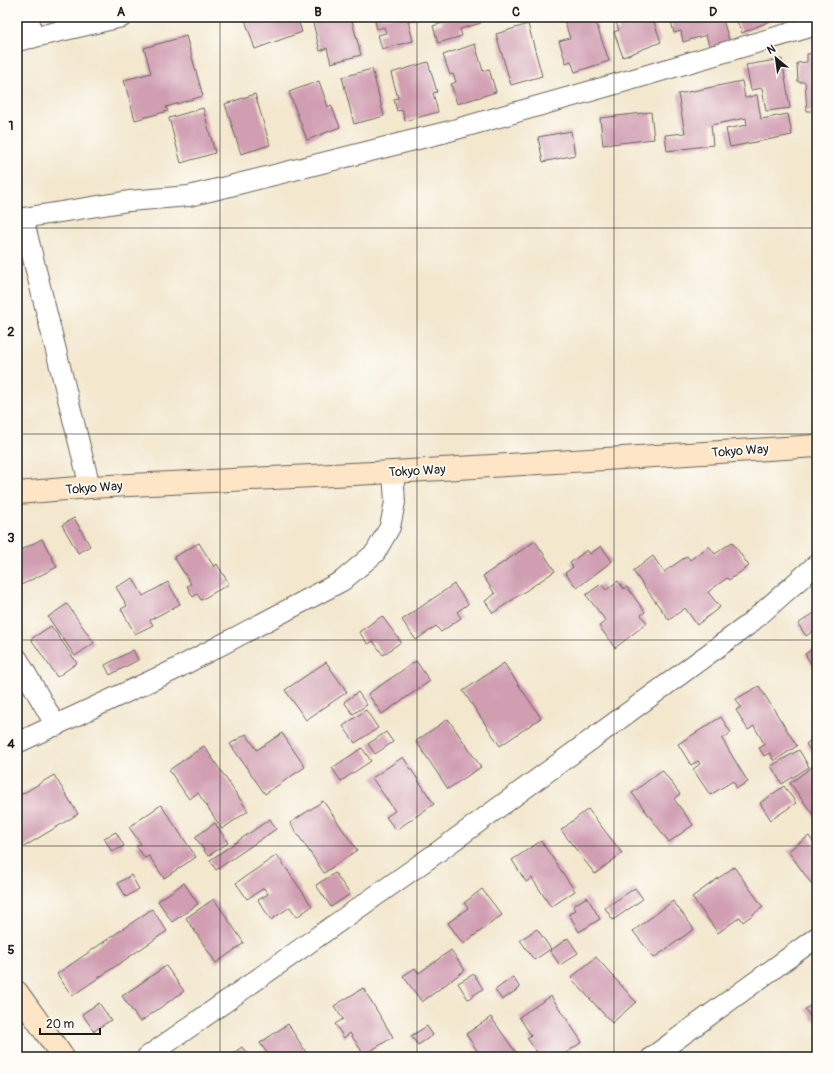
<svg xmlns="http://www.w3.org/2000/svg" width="834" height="1074" font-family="Pangolin,sans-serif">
<rect width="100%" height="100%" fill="#fdfcf7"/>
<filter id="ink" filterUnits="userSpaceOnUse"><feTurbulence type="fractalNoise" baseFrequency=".025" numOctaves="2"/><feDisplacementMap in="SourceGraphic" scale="8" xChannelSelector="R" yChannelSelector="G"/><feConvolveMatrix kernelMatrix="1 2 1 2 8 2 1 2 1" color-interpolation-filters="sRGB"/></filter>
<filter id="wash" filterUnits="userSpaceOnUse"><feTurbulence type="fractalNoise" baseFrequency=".012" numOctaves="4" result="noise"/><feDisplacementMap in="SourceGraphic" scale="16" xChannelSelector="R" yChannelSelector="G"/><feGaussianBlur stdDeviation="0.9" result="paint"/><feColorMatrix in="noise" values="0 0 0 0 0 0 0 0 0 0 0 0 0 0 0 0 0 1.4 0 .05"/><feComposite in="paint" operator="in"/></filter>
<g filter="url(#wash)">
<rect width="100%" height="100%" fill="#f3e7ce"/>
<g id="blocks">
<!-- building -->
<g fill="#d09db1">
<path d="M 244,17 L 297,17 L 302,32 L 255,49 Z"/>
<path d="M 318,17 L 351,17 L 361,55 L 331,63 L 327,48 L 320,51 L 312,19 Z"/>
<path d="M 374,17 L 417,17 L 418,19 L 408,21 L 413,41 L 382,49 L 378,35 L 386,33 L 384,27 L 377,29 Z"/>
<path d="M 441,17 L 479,17 L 481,23 L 460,29 L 462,36 L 438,43 L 433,26 L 443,23 Z"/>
<path d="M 563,17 L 594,17 L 609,61 L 575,72 L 571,61 L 566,63 L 559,41 L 570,38 Z"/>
<path d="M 614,17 L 652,17 L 661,42 L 623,57 L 614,32 L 619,30 Z"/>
<path d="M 670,17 L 722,17 L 730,43 L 710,49 L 706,35 L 683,42 L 681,31 L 674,33 Z"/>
<path d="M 735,17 L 769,17 L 770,21 L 742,33 Z"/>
<path d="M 528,24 L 542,76 L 511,85 L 496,34 Z"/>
<path d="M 186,36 L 203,96 L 166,107 L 168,111 L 135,120 L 124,80 L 151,73 L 144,48 Z"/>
<path d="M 475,44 L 483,71 L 489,69 L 496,92 L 457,104 L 451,84 L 456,82 L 453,74 L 450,75 L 443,55 Z"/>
<path d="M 817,53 L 817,111 L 807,111 L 805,82 L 798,82 L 797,63 L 807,62 L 807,54 Z"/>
<path d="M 782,59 L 790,108 L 766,111 L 762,88 L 751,90 L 746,65 Z"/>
<path d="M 428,62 L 437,92 L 433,93 L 438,112 L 405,121 L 402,110 L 397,111 L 394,99 L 398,98 L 391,73 Z"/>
<path d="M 372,69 L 384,116 L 354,124 L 342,77 Z"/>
<path d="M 319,81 L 328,107 L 331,105 L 340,127 L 307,140 L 289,92 Z"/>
<path d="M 742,81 L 745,98 L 757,95 L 761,119 L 788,114 L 792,135 L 730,147 L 726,129 L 747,125 L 746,118 L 711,125 L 713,145 L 667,151 L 665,135 L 685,133 L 678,94 Z"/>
<path d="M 255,94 L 270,145 L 241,154 L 225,104 Z"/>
<path d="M 203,108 L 215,153 L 181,163 L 169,118 Z"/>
<path d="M 651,112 L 654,139 L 603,145 L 600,118 Z"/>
<path d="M 571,131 L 575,155 L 543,162 L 538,137 Z"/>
<path d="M 74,518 L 90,546 L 78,553 L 62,525 Z"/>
<path d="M 42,539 L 57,567 L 17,587 L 17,552 Z"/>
<path d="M 535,541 L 555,571 L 493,613 L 485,601 L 495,594 L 483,576 Z"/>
<path d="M 732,542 L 749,566 L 729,580 L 727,578 L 708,592 L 720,607 L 697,625 L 685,608 L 669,620 L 633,571 L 653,556 L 664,572 L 687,556 L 690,560 L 709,546 L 715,554 Z"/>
<path d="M 199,543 L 214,567 L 217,564 L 229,584 L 201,600 L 197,594 L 193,597 L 187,586 L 191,584 L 174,557 Z"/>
<path d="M 601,546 L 612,561 L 577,588 L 565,573 L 573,567 L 570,563 L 587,550 L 590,554 Z"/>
<path d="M 133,578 L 143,596 L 168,582 L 180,604 L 150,620 L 153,625 L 135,634 L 121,609 L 127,606 L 116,587 Z"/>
<path d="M 618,581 L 624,589 L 627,587 L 645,612 L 641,615 L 647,623 L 615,648 L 599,626 L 606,621 L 586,595 L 601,584 L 606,590 Z"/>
<path d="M 454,584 L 468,604 L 457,612 L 461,618 L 441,632 L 436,626 L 416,640 L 402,620 Z"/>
<path d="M 67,604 L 94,643 L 75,656 L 48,617 Z"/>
<path d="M 817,611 L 817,628 L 806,636 L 798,624 Z"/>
<path d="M 382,616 L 401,642 L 383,655 L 373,641 L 368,644 L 359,632 Z"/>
<path d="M 51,626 L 77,663 L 57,677 L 31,639 Z"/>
<path d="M 817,646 L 817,669 L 815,670 L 805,654 Z"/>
<path d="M 133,650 L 138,660 L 110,675 L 105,665 Z"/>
<path d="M 416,661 L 430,681 L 382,714 L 368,694 Z"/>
<path d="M 326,662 L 347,692 L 306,720 L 285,690 Z"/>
<path d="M 504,663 L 541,718 L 500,746 L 463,691 Z"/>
<path d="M 759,686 L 797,746 L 774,761 L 770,753 L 764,756 L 759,748 L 765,745 L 754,726 L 748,730 L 736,710 L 741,707 L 736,699 Z"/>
<path d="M 358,692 L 367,705 L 353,714 L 344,702 Z"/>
<path d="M 366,710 L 378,728 L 355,743 L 343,726 Z"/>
<path d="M 721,717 L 731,733 L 722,739 L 748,782 L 737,788 L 733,781 L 710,795 L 693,769 L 700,764 L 698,761 L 691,765 L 678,744 Z"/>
<path d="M 448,719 L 481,767 L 448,789 L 416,741 Z"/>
<path d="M 386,732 L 393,742 L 375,754 L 368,744 Z"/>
<path d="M 282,733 L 305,767 L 265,794 L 230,744 L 246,734 L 257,750 Z"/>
<path d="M 817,736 L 817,761 L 806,744 Z"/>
<path d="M 204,746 L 248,811 L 222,829 L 198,793 L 189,799 L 169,770 Z"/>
<path d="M 362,748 L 371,761 L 341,781 L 332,768 Z"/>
<path d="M 799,750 L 809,767 L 782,784 L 771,766 Z"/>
<path d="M 403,757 L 434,804 L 396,830 L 386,817 L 395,811 L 372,778 Z"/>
<path d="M 815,765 L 817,767 L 817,820 L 790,783 Z"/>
<path d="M 662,770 L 680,794 L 674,799 L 693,825 L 669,842 L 632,793 Z"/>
<path d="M 54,775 L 78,814 L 17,851 L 17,797 Z"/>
<path d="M 784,786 L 796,803 L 771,820 L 760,803 Z"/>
<path d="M 323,801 L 357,850 L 324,873 L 290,823 Z"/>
<path d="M 161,805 L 196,857 L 164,878 L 149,856 L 145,858 L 136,846 L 141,844 L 129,827 Z"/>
<path d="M 588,809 L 622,853 L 595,874 L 561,830 Z"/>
<path d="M 270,819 L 276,829 L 216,870 L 210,860 Z"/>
<path d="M 215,823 L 228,843 L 208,856 L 195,837 Z"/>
<path d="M 116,832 L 124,846 L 112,852 L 104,838 Z"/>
<path d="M 809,836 L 817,848 L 817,884 L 813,886 L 788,851 Z"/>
<path d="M 541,841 L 575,891 L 551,907 L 532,878 L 526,882 L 512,860 Z"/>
<path d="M 277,855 L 312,906 L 297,917 L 290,907 L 271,920 L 258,900 L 268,894 L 264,888 L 247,899 L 236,883 Z"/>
<path d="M 734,867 L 763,907 L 743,922 L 740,917 L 718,933 L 692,897 Z"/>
<path d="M 335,873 L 350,894 L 331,907 L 316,885 Z"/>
<path d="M 131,875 L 139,889 L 126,897 L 118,883 Z"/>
<path d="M 184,883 L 198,904 L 172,922 L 158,901 Z"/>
<path d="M 635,888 L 643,899 L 613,920 L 605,908 Z"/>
<path d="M 482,889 L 502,915 L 463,944 L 448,923 L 468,908 L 464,903 Z"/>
<path d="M 587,897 L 600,919 L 579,932 L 569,914 L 576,910 L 573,906 Z"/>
<path d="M 214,899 L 244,943 L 216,963 L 186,918 Z"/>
<path d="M 673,901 L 694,929 L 654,958 L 633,931 Z"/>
<path d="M 152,909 L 167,931 L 72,996 L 57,974 Z"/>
<path d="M 537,929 L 551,949 L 534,960 L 520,940 Z"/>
<path d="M 568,938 L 578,953 L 560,965 L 550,951 Z"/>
<path d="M 451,950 L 465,970 L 422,1002 L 403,976 L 415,968 L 419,973 Z"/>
<path d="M 596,957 L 636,1002 L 612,1023 L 571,978 Z"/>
<path d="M 166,966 L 184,991 L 140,1022 L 122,996 Z"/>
<path d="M 474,974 L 483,989 L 468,999 L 458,983 Z"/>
<path d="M 513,977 L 520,988 L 502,1000 L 495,990 Z"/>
<path d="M 363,988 L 393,1037 L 364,1055 L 350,1033 L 344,1038 L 335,1024 L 343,1019 L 334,1006 Z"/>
<path d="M 551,996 L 582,1042 L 560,1057 L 549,1057 L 547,1053 L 540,1057 L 527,1038 L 531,1035 L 519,1017 Z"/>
<path d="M 817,1001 L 817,1020 L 813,1021 L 805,1009 Z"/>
<path d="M 99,1003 L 111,1020 L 94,1031 L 82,1014 Z"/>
<path d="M 491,1017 L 519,1057 L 478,1057 L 480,1055 L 466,1034 Z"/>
<path d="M 288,1024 L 309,1057 L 270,1057 L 260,1043 Z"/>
<path d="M 427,1026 L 433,1035 L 418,1045 L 411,1036 Z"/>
<path d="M 242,1047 L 250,1057 L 228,1057 Z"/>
</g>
</g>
</g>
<g filter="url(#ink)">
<use href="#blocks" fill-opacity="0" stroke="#67635a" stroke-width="1"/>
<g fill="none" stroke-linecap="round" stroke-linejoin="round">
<defs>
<g id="street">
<path d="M 29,17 L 32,38"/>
<path d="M 17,41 L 122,17"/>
<path d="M 23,218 L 90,487"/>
<path d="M 17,219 L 129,201 L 189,196 L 230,186 L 446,132 L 637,78 L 817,25"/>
<path d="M 17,658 L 56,726"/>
<path d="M 17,743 L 172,671 L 342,581 L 375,553 L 390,527 L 395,502 L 393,472"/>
<path d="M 147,1057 L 435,854 L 748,625 L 817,564"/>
<path d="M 652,1057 L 817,937"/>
</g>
<g id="secondary">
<path d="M 17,493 L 90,487 L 393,472 L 817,446"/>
<path d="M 17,992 L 63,1057"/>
</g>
</defs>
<!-- street casing -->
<use href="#street" stroke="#67635a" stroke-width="22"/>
<!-- secondary casing -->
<use href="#secondary" stroke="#67635a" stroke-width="24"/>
<!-- street -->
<use href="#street" stroke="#fff" stroke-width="20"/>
<!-- secondary -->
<use href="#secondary" stroke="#fde5c5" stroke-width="22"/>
</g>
</g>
<!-- grid -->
<path fill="none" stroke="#1c1c1c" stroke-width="1" stroke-opacity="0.55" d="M 220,17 L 220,1057M 417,17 L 417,1057M 614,17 L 614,1057M 17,228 L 817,228M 17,434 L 817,434M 17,640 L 817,640M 17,846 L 817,846"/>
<g text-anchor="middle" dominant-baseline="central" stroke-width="3.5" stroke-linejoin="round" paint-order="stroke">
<!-- street labels -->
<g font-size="13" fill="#1c1c1c" stroke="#fdfcf7">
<text transform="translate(740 451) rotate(-4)">Tokyo Way</text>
<text transform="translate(417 471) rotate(-3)">Tokyo Way</text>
<text transform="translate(94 488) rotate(-4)">Tokyo Way</text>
</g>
</g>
<!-- margin -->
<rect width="834" height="1074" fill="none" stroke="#fdfcf7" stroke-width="44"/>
<!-- north arrow -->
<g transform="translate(776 58) rotate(331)" stroke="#fdfcf7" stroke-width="3" paint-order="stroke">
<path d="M0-3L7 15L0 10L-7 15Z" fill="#1c1c1c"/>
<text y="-6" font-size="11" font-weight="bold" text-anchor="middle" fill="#1c1c1c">N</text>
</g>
<!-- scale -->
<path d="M40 1028v6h60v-6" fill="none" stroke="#1c1c1c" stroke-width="2"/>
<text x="46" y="1028" font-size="12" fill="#1c1c1c" stroke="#fdfcf7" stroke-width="3" paint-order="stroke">20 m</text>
<rect x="22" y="22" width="790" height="1030" fill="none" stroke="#1c1c1c" stroke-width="1.5"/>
<g font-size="13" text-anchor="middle" font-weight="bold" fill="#1c1c1c">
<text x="121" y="16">A</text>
<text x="318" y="16">B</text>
<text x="516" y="16">C</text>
<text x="713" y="16">D</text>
<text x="11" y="130">1</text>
<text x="11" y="336">2</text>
<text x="11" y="542">3</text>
<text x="11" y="748">4</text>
<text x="11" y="954">5</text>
</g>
</svg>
